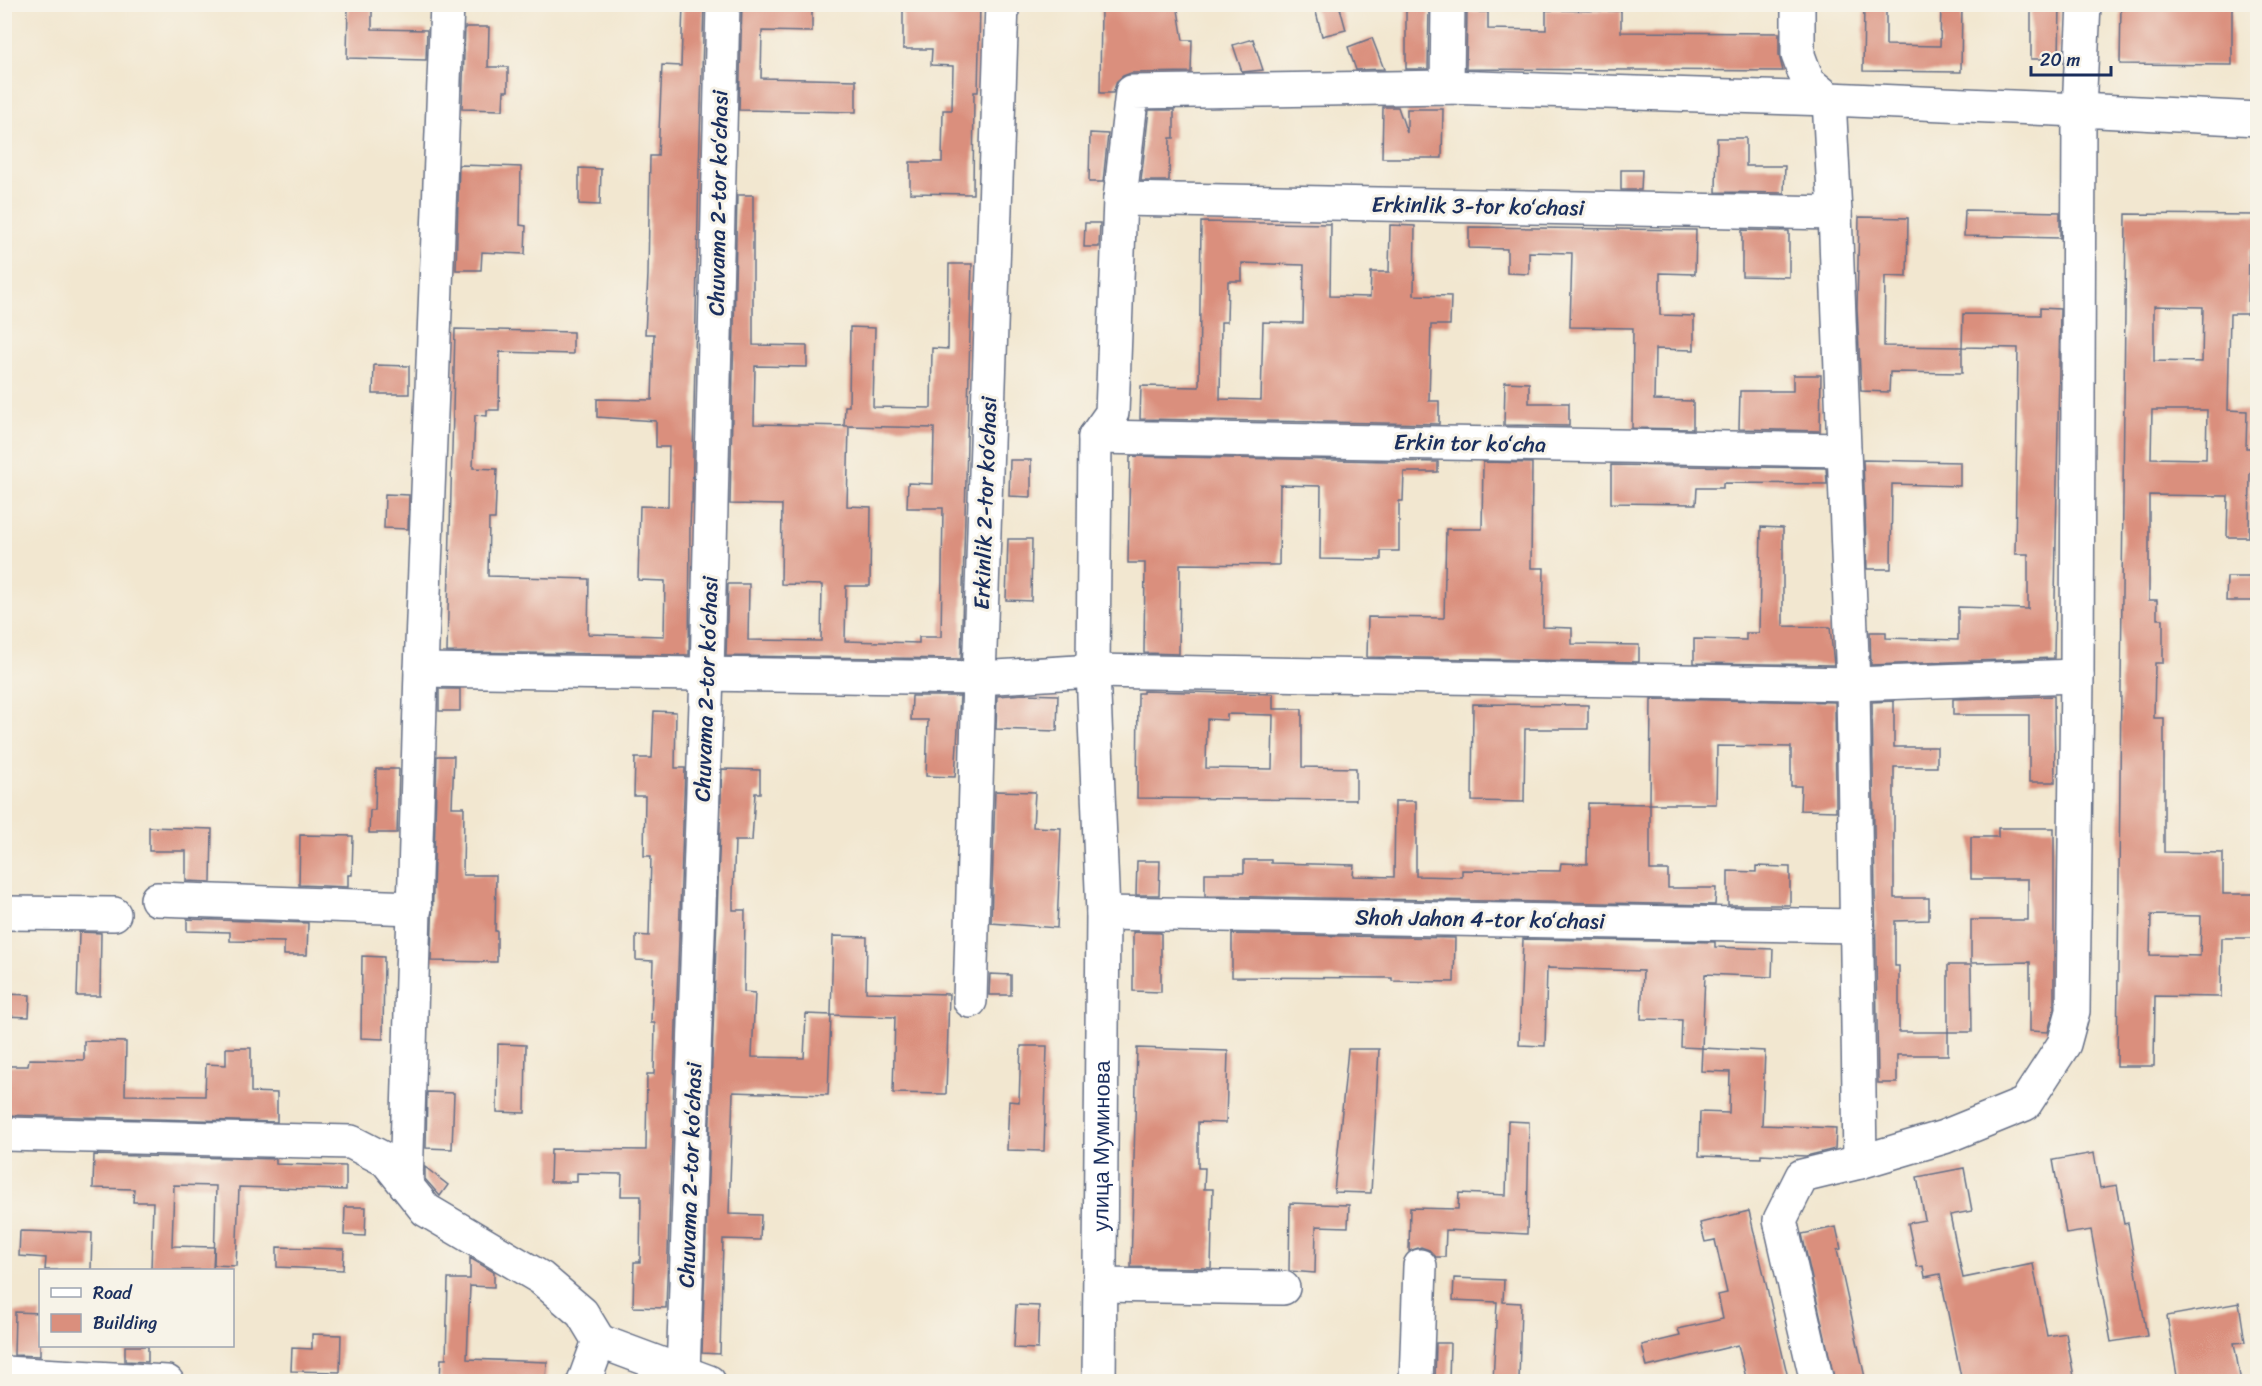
<svg xmlns="http://www.w3.org/2000/svg" width="2262" height="1386" font-family="Sriracha,sans-serif">
<rect width="100%" height="100%" fill="#f7f3e8"/>
<filter id="ink" filterUnits="userSpaceOnUse"><feTurbulence type="fractalNoise" baseFrequency=".0167" numOctaves="2"/><feDisplacementMap in="SourceGraphic" scale="12" xChannelSelector="R" yChannelSelector="G"/><feConvolveMatrix kernelMatrix="1 2 1 2 8 2 1 2 1" color-interpolation-filters="sRGB"/></filter>
<filter id="wash" filterUnits="userSpaceOnUse"><feTurbulence type="fractalNoise" baseFrequency=".008" numOctaves="4" result="noise"/><feDisplacementMap in="SourceGraphic" scale="24" xChannelSelector="R" yChannelSelector="G"/><feGaussianBlur stdDeviation="1.35" result="paint"/><feColorMatrix in="noise" values="0 0 0 0 0 0 0 0 0 0 0 0 0 0 0 0 0 1.4 0 .05"/><feComposite in="paint" operator="in"/></filter>
<g filter="url(#wash)">
<rect width="100%" height="100%" fill="#f2e7d0"/>
<g id="blocks">
<!-- building -->
<g fill="#da8f7d" fill-rule="evenodd">
<path d="M 348,4 L 372,4 L 372,29 L 427,30 L 426,60 L 347,58 Z"/>
<path d="M 683,4 L 704,4 L 699,171 L 692,503 L 691,503 L 690,527 L 689,655 L 447,652 L 455,329 L 573,332 L 573,354 L 500,352 L 499,410 L 487,410 L 487,416 L 475,415 L 473,468 L 497,469 L 495,519 L 489,519 L 488,576 L 589,579 L 588,634 L 664,636 L 665,581 L 638,580 L 640,506 L 668,507 L 669,447 L 656,447 L 656,421 L 597,417 L 597,399 L 652,400 L 654,334 L 645,334 L 648,275 L 650,156 L 658,156 L 662,65 L 681,66 Z"/>
<path d="M 742,4 L 812,4 L 812,32 L 762,31 L 761,78 L 856,80 L 856,112 L 739,110 Z"/>
<path d="M 956,4 L 980,4 L 978,92 L 974,92 L 973,194 L 910,193 L 910,162 L 942,162 L 943,110 L 952,110 L 953,66 L 931,65 L 932,49 L 903,49 L 903,10 L 956,11 Z"/>
<path d="M 1101,4 L 1177,4 L 1183,40 L 1192,40 L 1191,72 L 1131,73 L 1123,76 L 1117,81 L 1113,93 L 1100,93 Z"/>
<path d="M 1314,4 L 1339,4 L 1346,30 L 1322,36 Z"/>
<path d="M 1406,4 L 1429,4 L 1428,69 L 1406,69 Z"/>
<path d="M 1864,4 L 1886,4 L 1886,45 L 1940,46 L 1941,4 L 1962,4 L 1961,72 L 1863,71 Z"/>
<path d="M 2031,4 L 2060,4 L 2059,59 L 2031,59 Z"/>
<path d="M 2121,4 L 2232,4 L 2232,65 L 2120,64 Z"/>
<path d="M 1546,10 L 1621,11 L 1621,32 L 1779,33 L 1779,55 L 1783,71 L 1466,69 L 1467,12 L 1488,12 L 1488,29 L 1546,30 Z"/>
<path d="M 465,27 L 489,27 L 488,67 L 508,67 L 508,91 L 504,91 L 503,110 L 462,109 Z"/>
<path d="M 1372,38 L 1384,69 L 1356,70 L 1348,47 Z"/>
<path d="M 1253,39 L 1263,70 L 1242,72 L 1233,45 Z"/>
<path d="M 1383,107 L 1398,107 L 1407,133 L 1407,109 L 1443,109 L 1442,158 L 1382,158 Z"/>
<path d="M 1149,110 L 1174,110 L 1174,138 L 1170,138 L 1169,181 L 1141,181 Z"/>
<path d="M 1090,133 L 1108,134 L 1103,182 L 1089,182 Z"/>
<path d="M 1717,138 L 1746,138 L 1746,166 L 1785,166 L 1784,193 L 1716,192 Z"/>
<path d="M 459,165 L 521,167 L 520,225 L 526,226 L 525,254 L 482,252 L 481,270 L 456,270 Z"/>
<path d="M 579,168 L 601,169 L 600,205 L 579,204 Z"/>
<path d="M 1621,170 L 1642,170 L 1641,190 L 1621,190 Z"/>
<path d="M 737,195 L 753,195 L 753,345 L 807,346 L 807,367 L 755,366 L 754,424 L 849,426 L 844,426 L 845,406 L 849,406 L 850,327 L 875,328 L 873,407 L 931,408 L 932,348 L 948,349 L 949,264 L 972,264 L 961,659 L 726,656 L 728,584 L 749,584 L 748,640 L 821,641 L 822,585 L 781,584 L 782,505 L 730,504 ZM 849,426 L 934,428 L 933,484 L 908,483 L 907,508 L 943,508 L 941,637 L 919,637 L 919,643 L 845,641 L 846,586 L 870,586 L 871,507 L 847,506 Z"/>
<path d="M 1965,210 L 2060,212 L 2060,238 L 1964,236 Z"/>
<path d="M 2126,214 L 2258,215 L 2258,250 L 2249,250 L 2248,314 L 2230,314 L 2228,410 L 2247,411 L 2246,448 L 2258,448 L 2258,473 L 2250,473 L 2249,537 L 2227,537 L 2228,496 L 2149,495 L 2149,600 L 2157,600 L 2157,619 L 2163,619 L 2163,663 L 2155,663 L 2154,718 L 2164,718 L 2164,852 L 2223,853 L 2223,894 L 2258,894 L 2258,938 L 2222,938 L 2221,997 L 2155,996 L 2154,1066 L 2117,1066 ZM 2154,306 L 2203,307 L 2202,362 L 2154,361 ZM 2152,410 L 2207,410 L 2206,459 L 2151,458 ZM 2151,915 L 2201,916 L 2200,956 L 2150,955 Z"/>
<path d="M 1859,217 L 1908,218 L 1907,277 L 1885,276 L 1884,346 L 1962,347 L 1962,373 L 1890,372 L 1889,392 L 1861,391 L 1857,308 Z"/>
<path d="M 1201,222 L 1331,224 L 1330,296 L 1370,297 L 1371,272 L 1389,272 L 1390,225 L 1415,226 L 1414,295 L 1451,296 L 1450,325 L 1431,325 L 1429,401 L 1439,401 L 1439,424 L 1140,419 L 1141,386 L 1199,387 ZM 1242,263 L 1304,265 L 1303,323 L 1263,322 L 1261,400 L 1220,399 L 1221,322 L 1227,322 L 1228,281 L 1242,281 Z"/>
<path d="M 1085,223 L 1100,223 L 1099,247 L 1084,247 Z"/>
<path d="M 1469,227 L 1696,230 L 1695,274 L 1660,273 L 1660,315 L 1694,316 L 1694,350 L 1655,349 L 1654,400 L 1693,401 L 1693,429 L 1632,428 L 1633,328 L 1570,327 L 1572,253 L 1529,252 L 1529,274 L 1507,273 L 1507,249 L 1469,248 Z"/>
<path d="M 1742,230 L 1789,231 L 1789,277 L 1742,276 Z"/>
<path d="M 2040,308 L 2060,309 L 2054,658 L 1871,665 L 1870,632 L 1886,632 L 1886,638 L 1958,640 L 1958,607 L 2028,609 L 2028,554 L 2015,554 L 2018,348 L 1962,347 L 1963,314 L 2040,315 Z"/>
<path d="M 374,365 L 409,366 L 409,394 L 373,394 Z"/>
<path d="M 1793,375 L 1821,375 L 1820,431 L 1739,429 L 1740,391 L 1793,391 Z"/>
<path d="M 1505,382 L 1529,383 L 1529,403 L 1569,403 L 1569,426 L 1504,425 Z"/>
<path d="M 1130,456 L 1438,462 L 1438,472 L 1404,472 L 1403,501 L 1399,501 L 1399,551 L 1381,551 L 1381,560 L 1320,559 L 1321,486 L 1280,485 L 1279,565 L 1180,564 L 1179,654 L 1144,653 L 1145,563 L 1128,563 Z"/>
<path d="M 1010,460 L 1031,460 L 1031,497 L 1009,496 Z"/>
<path d="M 1863,460 L 1960,462 L 1960,486 L 1892,484 L 1891,569 L 1867,569 Z"/>
<path d="M 1483,462 L 1532,463 L 1531,568 L 1544,568 L 1543,627 L 1572,628 L 1572,644 L 1639,645 L 1639,662 L 1367,657 L 1368,617 L 1444,618 L 1446,529 L 1482,529 Z"/>
<path d="M 1611,465 L 1826,468 L 1827,484 L 1723,483 L 1723,488 L 1697,488 L 1696,504 L 1611,503 Z"/>
<path d="M 385,494 L 409,495 L 408,529 L 384,528 Z"/>
<path d="M 1761,527 L 1783,528 L 1783,626 L 1830,627 L 1834,665 L 1694,663 L 1694,639 L 1746,640 L 1746,633 L 1759,633 Z"/>
<path d="M 1008,539 L 1032,539 L 1031,601 L 1006,600 Z"/>
<path d="M 2227,577 L 2258,577 L 2258,601 L 2226,601 Z"/>
<rect x="439" y="689" width="21" height="22"/>
<path d="M 1143,691 L 1273,694 L 1273,709 L 1302,709 L 1302,767 L 1356,768 L 1356,800 L 1137,798 L 1138,693 L 1143,693 ZM 1227,714 L 1273,715 L 1272,769 L 1206,768 L 1207,719 L 1227,720 Z"/>
<path d="M 1024,694 L 1058,695 L 1057,731 L 996,729 L 997,696 Z"/>
<path d="M 912,696 L 960,696 L 955,777 L 926,776 L 928,720 L 911,720 Z"/>
<path d="M 2054,696 L 2055,782 L 2029,782 L 2029,715 L 1953,715 L 1953,699 Z"/>
<path d="M 1651,699 L 1835,702 L 1836,811 L 1800,810 L 1801,786 L 1791,786 L 1791,747 L 1717,746 L 1716,804 L 1650,804 Z"/>
<path d="M 1894,701 L 1894,747 L 1937,747 L 1937,767 L 1894,767 L 1894,898 L 1929,898 L 1929,920 L 1895,921 L 1895,966 L 1899,966 L 1899,1032 L 1948,1032 L 1948,1055 L 1897,1055 L 1897,1083 L 1878,1083 L 1872,702 Z"/>
<path d="M 1473,704 L 1588,705 L 1588,729 L 1525,729 L 1524,802 L 1472,801 Z"/>
<path d="M 654,711 L 676,712 L 675,768 L 685,768 L 666,1308 L 633,1307 L 634,1262 L 640,1262 L 641,1196 L 621,1196 L 622,1174 L 577,1173 L 577,1182 L 550,1182 L 551,1149 L 646,1150 L 647,1074 L 654,1074 L 655,1023 L 651,1023 L 653,961 L 636,960 L 636,935 L 649,936 L 651,856 L 644,856 L 645,796 L 634,796 L 635,758 L 652,758 Z"/>
<path d="M 437,756 L 454,756 L 452,807 L 464,807 L 463,875 L 496,875 L 495,931 L 497,931 L 497,962 L 431,961 Z"/>
<path d="M 376,769 L 399,769 L 397,833 L 369,833 L 370,810 L 375,810 Z"/>
<path d="M 722,769 L 760,770 L 760,793 L 755,793 L 752,841 L 735,841 L 733,894 L 733,910 L 745,910 L 744,992 L 755,993 L 752,1057 L 804,1058 L 806,1014 L 831,1015 L 828,1095 L 733,1092 L 729,1214 L 761,1215 L 760,1240 L 723,1239 L 720,1354 L 702,1353 Z"/>
<path d="M 995,791 L 1035,792 L 1033,827 L 1061,828 L 1057,928 L 991,923 Z"/>
<path d="M 1395,801 L 1416,801 L 1416,876 L 1462,877 L 1462,870 L 1560,871 L 1561,863 L 1587,864 L 1588,803 L 1650,804 L 1650,870 L 1668,870 L 1668,888 L 1716,888 L 1715,905 L 1205,896 L 1205,873 L 1244,873 L 1244,860 L 1271,860 L 1271,863 L 1354,865 L 1353,876 L 1394,877 Z"/>
<path d="M 149,827 L 212,829 L 211,882 L 186,881 L 186,851 L 149,851 Z"/>
<path d="M 1998,828 L 2054,828 L 2054,1010 L 2048,1032 L 2030,1031 L 2030,962 L 1971,963 L 1971,920 L 2028,920 L 2028,879 L 1971,879 L 1971,837 L 1998,837 Z"/>
<path d="M 300,835 L 353,836 L 352,875 L 348,875 L 348,887 L 299,885 Z"/>
<path d="M 1137,861 L 1160,861 L 1159,895 L 1136,895 Z"/>
<path d="M 1756,866 L 1790,867 L 1790,905 L 1728,905 L 1728,871 L 1756,872 Z"/>
<path d="M 187,919 L 308,923 L 307,955 L 284,955 L 284,942 L 230,941 L 230,932 L 187,931 Z"/>
<path d="M 79,932 L 101,933 L 100,996 L 77,996 Z"/>
<path d="M 1133,932 L 1161,933 L 1161,992 L 1133,991 Z"/>
<path d="M 1232,934 L 1455,938 L 1454,982 L 1392,981 L 1392,978 L 1232,977 Z"/>
<path d="M 833,936 L 867,937 L 866,992 L 949,994 L 946,1094 L 893,1093 L 895,1017 L 831,1015 Z"/>
<path d="M 1523,939 L 1715,942 L 1715,947 L 1773,949 L 1772,977 L 1705,974 L 1702,1048 L 1681,1047 L 1682,1020 L 1641,1019 L 1643,971 L 1547,968 L 1545,1046 L 1519,1045 Z"/>
<path d="M 362,956 L 384,957 L 383,1039 L 361,1038 Z"/>
<path d="M 1948,965 L 1971,965 L 1972,1032 L 1948,1032 Z"/>
<path d="M 990,974 L 1011,975 L 1011,995 L 989,995 Z"/>
<path d="M 4,994 L 30,995 L 29,1017 L 4,1016 Z"/>
<path d="M 84,1041 L 126,1042 L 125,1095 L 205,1096 L 206,1064 L 226,1065 L 226,1048 L 251,1048 L 251,1092 L 277,1093 L 277,1122 L 4,1115 L 4,1066 L 28,1066 L 29,1059 L 84,1060 Z"/>
<path d="M 498,1044 L 526,1045 L 525,1113 L 497,1112 Z"/>
<path d="M 1021,1046 L 1047,1046 L 1044,1151 L 1007,1150 L 1009,1101 L 1019,1102 Z"/>
<path d="M 1137,1048 L 1228,1051 L 1226,1123 L 1198,1122 L 1198,1168 L 1205,1168 L 1204,1189 L 1213,1189 L 1211,1268 L 1131,1267 Z"/>
<path d="M 1702,1048 L 1765,1051 L 1762,1125 L 1836,1128 L 1835,1149 L 1806,1156 L 1761,1154 L 1761,1158 L 1699,1156 L 1700,1112 L 1729,1113 L 1730,1072 L 1701,1071 Z"/>
<path d="M 1348,1049 L 1379,1049 L 1371,1193 L 1334,1192 Z"/>
<path d="M 427,1092 L 454,1093 L 452,1149 L 426,1148 Z"/>
<path d="M 1508,1121 L 1529,1122 L 1527,1234 L 1446,1230 L 1445,1257 L 1436,1257 L 1429,1250 L 1421,1247 L 1409,1251 L 1410,1208 L 1458,1209 L 1459,1193 L 1506,1195 Z"/>
<path d="M 2094,1153 L 2100,1188 L 2117,1185 L 2124,1224 L 2128,1223 L 2147,1336 L 2111,1342 L 2091,1230 L 2066,1234 L 2053,1160 Z"/>
<path d="M 94,1155 L 276,1159 L 276,1164 L 346,1166 L 346,1190 L 239,1187 L 236,1266 L 214,1265 L 216,1186 L 174,1185 L 172,1246 L 214,1247 L 213,1270 L 151,1270 L 153,1202 L 133,1202 L 134,1189 L 93,1188 Z"/>
<path d="M 425,1167 L 448,1185 L 440,1196 L 425,1179 Z"/>
<path d="M 1964,1168 L 1972,1211 L 1950,1215 L 1963,1278 L 2033,1264 L 2047,1336 L 2066,1333 L 2075,1382 L 1962,1382 L 1940,1274 L 1925,1277 L 1923,1266 L 1917,1267 L 1908,1223 L 1925,1220 L 1917,1177 Z"/>
<path d="M 1290,1203 L 1349,1205 L 1348,1227 L 1316,1226 L 1315,1273 L 1289,1271 Z"/>
<path d="M 345,1207 L 366,1207 L 365,1236 L 344,1235 Z"/>
<path d="M 1749,1211 L 1789,1382 L 1747,1382 L 1738,1345 L 1647,1367 L 1642,1345 L 1680,1336 L 1678,1329 L 1723,1319 L 1718,1295 L 1727,1293 L 1715,1240 L 1705,1242 L 1700,1223 Z"/>
<path d="M 1836,1227 L 1841,1249 L 1837,1250 L 1866,1382 L 1835,1382 L 1802,1234 Z"/>
<path d="M 20,1231 L 92,1233 L 91,1270 L 45,1270 L 46,1258 L 19,1256 Z"/>
<path d="M 277,1247 L 344,1249 L 343,1270 L 277,1267 Z"/>
<path d="M 470,1258 L 494,1272 L 494,1287 L 470,1286 L 467,1359 L 547,1362 L 546,1382 L 440,1381 L 441,1359 L 446,1359 L 448,1279 L 470,1279 Z"/>
<path d="M 1454,1278 L 1504,1280 L 1503,1302 L 1521,1303 L 1519,1382 L 1493,1382 L 1497,1302 L 1453,1300 Z"/>
<path d="M 2239,1303 L 2245,1342 L 2234,1343 L 2241,1382 L 2178,1382 L 2167,1316 Z"/>
<path d="M 1016,1305 L 1039,1306 L 1038,1349 L 1014,1348 Z"/>
<path d="M 15,1312 L 40,1313 L 40,1356 L 14,1355 Z"/>
<path d="M 312,1334 L 341,1335 L 340,1372 L 291,1371 L 292,1348 L 312,1349 Z"/>
<path d="M 1436,1343 L 1450,1343 L 1449,1382 L 1435,1382 Z"/>
<path d="M 125,1346 L 148,1346 L 148,1362 L 125,1361 Z"/>
</g>
</g>
</g>
<g filter="url(#ink)">
<use href="#blocks" fill-opacity="0" stroke="#666f86" stroke-width="1.5"/>
<g fill="none" stroke-linecap="round" stroke-linejoin="round">
<defs>
<g id="minor">
<path d="M 1798,4 L 1798,55 L 1808,82 L 1829,99 L 1835,213 L 1853,684 L 1860,1162"/>
<path d="M 1447,87 L 1448,4"/>
<path d="M 1120,199 L 1835,213"/>
<path d="M 1095,437 L 1844,450"/>
<path d="M 421,670 L 979,678 L 1093,671 L 1853,684 L 2077,676"/>
<path d="M 157,899 L 415,908"/>
<path d="M 4,913 L 114,914"/>
<path d="M 1103,913 L 1857,926"/>
<path d="M 970,1001 L 979,678 L 1002,4"/>
<path d="M 4,1134 L 351,1142 L 386,1160 L 426,1210 L 541,1278 L 582,1313 L 599,1341"/>
<path d="M 406,1185 L 421,670 L 447,4"/>
<path d="M 1101,1285 L 1283,1288"/>
<path d="M 4,1373 L 167,1382"/>
<path d="M 683,1373 L 707,674 L 723,4"/>
<path d="M 584,1382 L 599,1341 L 709,1382"/>
<path id="s1" d="M 1099,1382 L 1103,913 L 1093,671 L 1095,437 L 1112,413 L 1120,199 L 1132,92 L 1447,87 L 1829,99 L 2079,110 L 2084,4"/>
<path d="M 1416,1382 L 1420,1266"/>
<path d="M 1817,1382 L 1780,1220 L 1802,1176 L 1860,1162 L 1944,1137 L 2025,1104 L 2064,1044 L 2073,1011 L 2077,676 L 2079,110 L 2258,119"/>
</g>
</defs>
<!-- minor casing -->
<use href="#minor" stroke="#666f86" stroke-width="36"/>
<!-- minor -->
<use href="#minor" stroke="#fff" stroke-width="33"/>
</g>
</g>
<g text-anchor="middle" dominant-baseline="central" stroke-width="6" stroke-linejoin="round" paint-order="stroke">
<!-- street labels -->
<g font-size="22" fill="#1b2f5e" stroke="#f7f3e8">
<text transform="translate(718 203) rotate(-89)">Chuvama 2-tor koʻchasi</text>
<text transform="translate(1478 206) rotate(1)">Erkinlik 3-tor koʻchasi</text>
<text transform="translate(1470 443) rotate(1)">Erkin tor koʻcha</text>
<text transform="translate(985 503) rotate(-88)">Erkinlik 2-tor koʻchasi</text>
<text transform="translate(706 689) rotate(-88)">Chuvama 2-tor koʻchasi</text>
<text transform="translate(1480 919) rotate(1)">Shoh Jahon 4-tor koʻchasi</text>
<text stroke="none"><textPath href="#s1" startOffset="236">улица Муминова</textPath></text>
<text transform="translate(690 1175) rotate(-88)">Chuvama 2-tor koʻchasi</text>
</g>
</g>
<!-- margin -->
<rect width="2262" height="1386" fill="none" stroke="#f7f3e8" stroke-width="24"/>
<!-- legend -->
<rect x="39" y="1269" width="195" height="78" fill="#f7f3e8" stroke="#9fa5b1" stroke-width="1.5"/>
<rect x="51" y="1288" width="30" height="9" fill="#ffffff" stroke="#9fa5b1" stroke-width="1.5"/>
<text x="93" y="1299" font-size="18" fill="#1b2f5e">Road</text>
<rect x="51" y="1314" width="30" height="18" fill="#da8f7d" stroke="#9fa5b1" stroke-width="1.5"/>
<text x="93" y="1329" font-size="18" fill="#1b2f5e">Building</text>
<!-- scale -->
<path d="M2031 66v9h80v-9" fill="none" stroke="#1b2f5e" stroke-width="3"/>
<text x="2040" y="66" font-size="18" fill="#1b2f5e" stroke="#f7f3e8" stroke-width="4.5" paint-order="stroke">20 m</text>
</svg>
